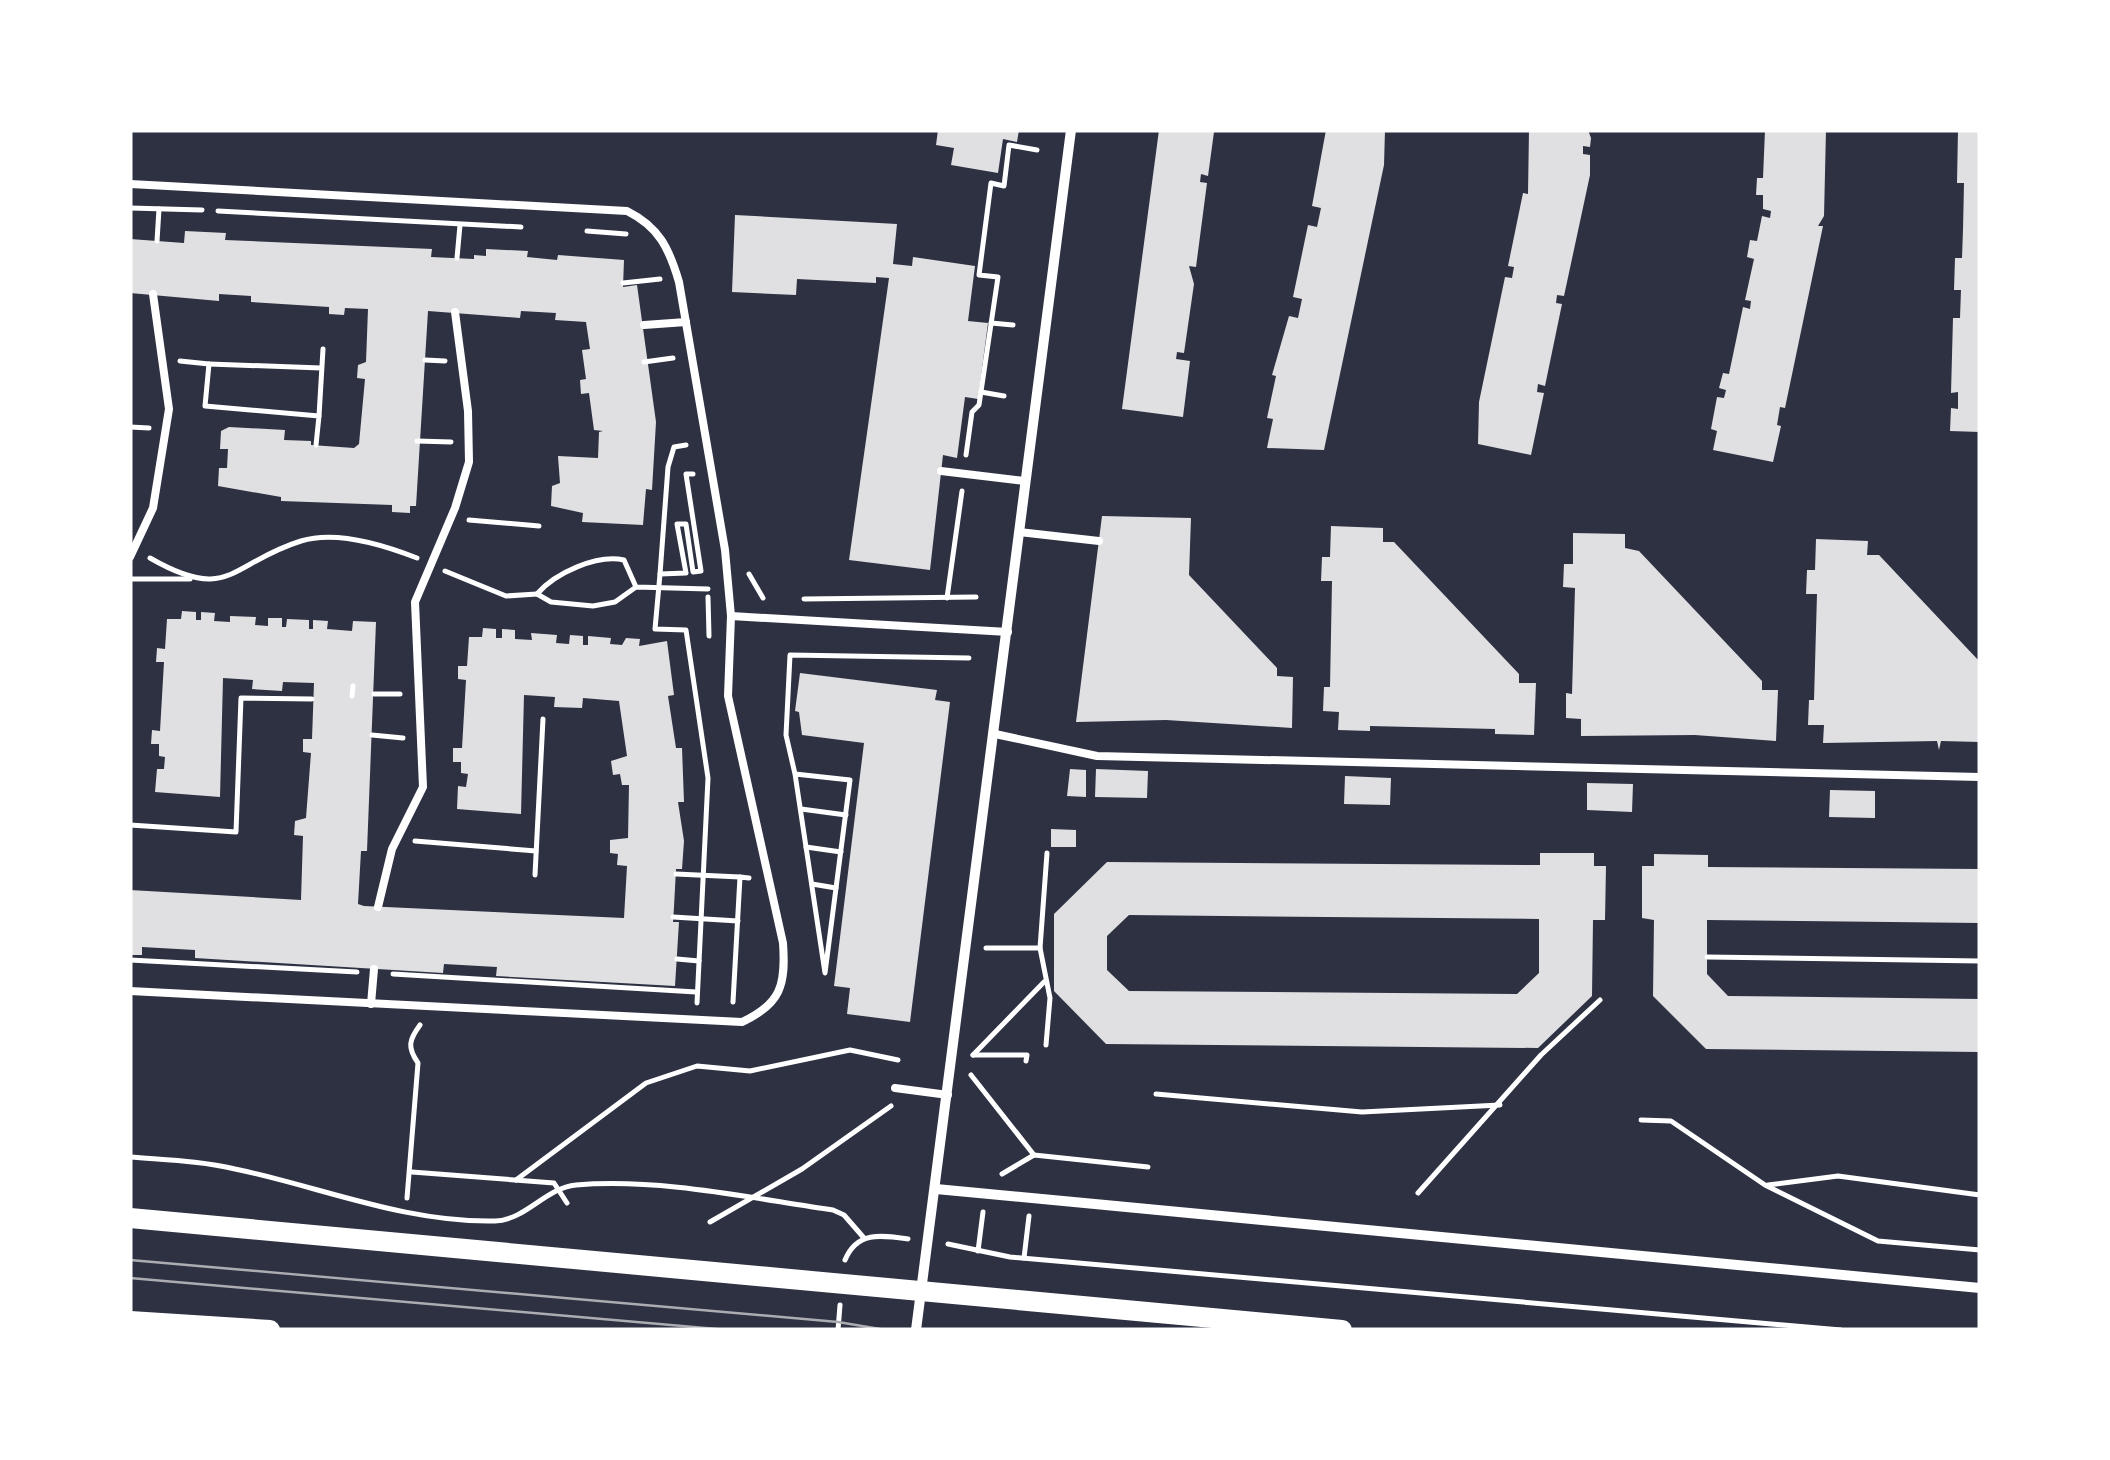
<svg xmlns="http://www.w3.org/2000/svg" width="2110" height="1460" font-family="'Noto Sans',sans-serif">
<rect width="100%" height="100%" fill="#2d3142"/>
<!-- building -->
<g fill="#e0e0e3" fill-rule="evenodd">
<path d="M 938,130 L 1019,130 L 1017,142 L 1003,139 L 998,173 L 951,165 L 954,148 L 936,145 Z"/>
<path d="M 1159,130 L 1214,132 L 1208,176 L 1201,174 L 1200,182 L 1207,183 L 1196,267 L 1189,266 L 1194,284 L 1184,353 L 1177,352 L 1176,359 L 1190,361 L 1183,417 L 1122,409 Z"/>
<path d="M 1326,130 L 1385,130 L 1384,165 L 1324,450 L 1267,448 L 1273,419 L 1267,418 L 1276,376 L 1272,375 L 1289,316 L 1298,318 L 1302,299 L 1293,297 L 1308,225 L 1317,227 L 1321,208 L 1312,206 Z"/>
<path d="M 1529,130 L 1588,130 L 1591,138 L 1590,147 L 1583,146 L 1583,154 L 1590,155 L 1590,175 L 1564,296 L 1557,295 L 1556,303 L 1562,304 L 1545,386 L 1538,384 L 1537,392 L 1544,393 L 1531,455 L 1478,444 L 1479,402 L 1505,277 L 1512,278 L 1514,267 L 1508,266 L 1523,193 L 1528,194 Z"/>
<path d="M 1765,130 L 1826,130 L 1824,216 L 1818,226 L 1823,226 L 1785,408 L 1780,407 L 1777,425 L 1781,426 L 1773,462 L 1713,450 L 1717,431 L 1711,429 L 1717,397 L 1724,398 L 1726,390 L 1719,388 L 1723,373 L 1729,374 L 1743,307 L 1750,309 L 1751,301 L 1745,300 L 1754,259 L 1747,257 L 1750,240 L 1757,241 L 1762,216 L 1770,218 L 1771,211 L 1763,209 L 1763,195 L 1756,195 L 1757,178 L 1763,178 Z"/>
<path d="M 1958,130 L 1980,130 L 1980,432 L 1950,431 L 1951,408 L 1958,409 L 1958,392 L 1951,393 L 1953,318 L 1960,318 L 1961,290 L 1954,290 L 1955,258 L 1962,258 L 1963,230 L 1964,183 L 1957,183 Z"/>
<path d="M 735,215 L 897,224 L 893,264 L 912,266 L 913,257 L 975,266 L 968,321 L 988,323 L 978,399 L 965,397 L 957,458 L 943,455 L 930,570 L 849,560 L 889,278 L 876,277 L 876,283 L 797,279 L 796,295 L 732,292 Z"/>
<path d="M 185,231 L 226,233 L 225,240 L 432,249 L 431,257 L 474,259 L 474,255 L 486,256 L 486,249 L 528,251 L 527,257 L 557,260 L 558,255 L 624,260 L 623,287 L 637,285 L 656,422 L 652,490 L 646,489 L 643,525 L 582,522 L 583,513 L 551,506 L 552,486 L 560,483 L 558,456 L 598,458 L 599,432 L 603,431 L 594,430 L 589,393 L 581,394 L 580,380 L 586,379 L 582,350 L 590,349 L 586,322 L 555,320 L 556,313 L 521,311 L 520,318 L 428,311 L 416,506 L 410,506 L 410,513 L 392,512 L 392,505 L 281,501 L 281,497 L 218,486 L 219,468 L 227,468 L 228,449 L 220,449 L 221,431 L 229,427 L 285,430 L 284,440 L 311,441 L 311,445 L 354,448 L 359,444 L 365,379 L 357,378 L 358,365 L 366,362 L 368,309 L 345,308 L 344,315 L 329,314 L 329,307 L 251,302 L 251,296 L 219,294 L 219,301 L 130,293 L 130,239 L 184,243 Z"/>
<path d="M 1102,516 L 1191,518 L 1189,575 L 1277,668 L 1277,676 L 1293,677 L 1292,728 L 1166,720 L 1076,722 Z"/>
<path d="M 1331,526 L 1383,528 L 1383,542 L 1394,542 L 1519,674 L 1519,683 L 1536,683 L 1534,735 L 1495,734 L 1495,729 L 1370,726 L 1370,731 L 1338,730 L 1339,712 L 1323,711 L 1324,687 L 1330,687 L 1332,581 L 1321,581 L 1322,557 L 1330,557 Z"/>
<path d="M 1573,533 L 1625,534 L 1625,548 L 1639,551 L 1762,681 L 1762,690 L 1778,690 L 1776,741 L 1695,735 L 1581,736 L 1581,719 L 1566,718 L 1566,693 L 1572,694 L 1575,588 L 1563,587 L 1564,564 L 1573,564 Z"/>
<path d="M 1816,539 L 1868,541 L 1867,555 L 1879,555 L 1980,662 L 1980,742 L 1941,741 L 1939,750 L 1937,741 L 1823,743 L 1824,725 L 1808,725 L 1809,700 L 1814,700 L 1817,594 L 1806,594 L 1807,570 L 1815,570 Z"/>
<path d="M 182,611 L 196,612 L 196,620 L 201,620 L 201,612 L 215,613 L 214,621 L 230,622 L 230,616 L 256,617 L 255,625 L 268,626 L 268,618 L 282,618 L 282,627 L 286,627 L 287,619 L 309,620 L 309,629 L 313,629 L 313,620 L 328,621 L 327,629 L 352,631 L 353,621 L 376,622 L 367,851 L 361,851 L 358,904 L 364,906 L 624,918 L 627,866 L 617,865 L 618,854 L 610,853 L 610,840 L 628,838 L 629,785 L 622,785 L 620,774 L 613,775 L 611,761 L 627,756 L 619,701 L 583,698 L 582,708 L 554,707 L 555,697 L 524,695 L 521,814 L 457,809 L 458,786 L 466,787 L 468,774 L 461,773 L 461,762 L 453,762 L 453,748 L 462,748 L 466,680 L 458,679 L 458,666 L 467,666 L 469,637 L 482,637 L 483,628 L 496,629 L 496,638 L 502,638 L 502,629 L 515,630 L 515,639 L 532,640 L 531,633 L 557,635 L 556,643 L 569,644 L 570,635 L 583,636 L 583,645 L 588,645 L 588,636 L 611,638 L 610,644 L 622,645 L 626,638 L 640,639 L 639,646 L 667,641 L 674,695 L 668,696 L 676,748 L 682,748 L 684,802 L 678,802 L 684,841 L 682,869 L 676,869 L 674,907 L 673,922 L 679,922 L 675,986 L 496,976 L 497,967 L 444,964 L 443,973 L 195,958 L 195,950 L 142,947 L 142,955 L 130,955 L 130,890 L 301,900 L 303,836 L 294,835 L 295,821 L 306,818 L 311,753 L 303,752 L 303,739 L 312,739 L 314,683 L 283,682 L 282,691 L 252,689 L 253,680 L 223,678 L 220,797 L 155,792 L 157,769 L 164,769 L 165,757 L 159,756 L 159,744 L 151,744 L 152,730 L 160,731 L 164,662 L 156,662 L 157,648 L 165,649 L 167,619 L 181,619 Z"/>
<path d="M 800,673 L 937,690 L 935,700 L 950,702 L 910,1022 L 847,1014 L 850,988 L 834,986 L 864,743 L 802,735 L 799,712 L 795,711 Z"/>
<path d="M 1070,769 L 1086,770 L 1086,797 L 1067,796 Z"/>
<path d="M 1096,769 L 1148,771 L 1147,798 L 1095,797 Z"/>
<path d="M 1345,776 L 1391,778 L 1390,805 L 1344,804 Z"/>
<path d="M 1587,783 L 1633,784 L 1632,812 L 1587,810 Z"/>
<path d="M 1830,790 L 1875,791 L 1875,818 L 1829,817 Z"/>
<path d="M 1051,829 L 1076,830 L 1076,847 L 1051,847 Z"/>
<path d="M 1540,853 L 1594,853 L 1594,866 L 1606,866 L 1605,920 L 1593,920 L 1592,996 L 1538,1048 L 1106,1044 L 1054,991 L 1054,914 L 1107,862 L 1540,865 ZM 1129,915 L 1539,919 L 1539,973 L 1517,994 L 1129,991 L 1107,970 L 1107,936 Z"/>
<path d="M 1654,854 L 1708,855 L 1708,867 L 1980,869 L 1980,923 L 1707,920 L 1707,974 L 1728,996 L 1980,999 L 1980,1052 L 1706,1049 L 1653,996 L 1654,920 L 1642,918 L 1642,866 L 1654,866 Z"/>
</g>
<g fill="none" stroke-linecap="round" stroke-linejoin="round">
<!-- path -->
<g stroke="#fff" stroke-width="5">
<path d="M 130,208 L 202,210"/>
<path d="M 218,211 L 521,227"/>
<path d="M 587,231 L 626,234"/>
<path d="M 157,241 L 159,209"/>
<path d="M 457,258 L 460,225"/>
<path d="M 623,283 L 660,279"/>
<path d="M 991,323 L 1013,325"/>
<path d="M 425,360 L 445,361"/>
<path d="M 180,361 L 209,364 L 205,406 L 319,416 L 316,445"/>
<path d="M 644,362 L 673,358"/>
<path d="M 209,364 L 321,368"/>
<path d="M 981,392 L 1004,396"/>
<path d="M 319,416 L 323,349"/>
<path d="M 130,427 L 149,428"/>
<path d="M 417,441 L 451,442"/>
<path d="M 966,455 L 972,412 L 979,405 L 998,277 L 979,275 L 991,183 L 1004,186 L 1009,145 L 1037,150"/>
<path d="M 693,474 L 686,474 L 701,571 L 693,572 L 686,524 L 677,524 L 686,573 L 660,574 L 655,629 L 686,630 L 708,778 L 697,1003"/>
<path d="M 469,520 L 539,526"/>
<path d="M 150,558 C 230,604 230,563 301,541 C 336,530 384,545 417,558"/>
<path d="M 445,571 L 506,596 L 537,594"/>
<path d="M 660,574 L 668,467 L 674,447 L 686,445"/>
<path d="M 749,574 L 763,598"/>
<path d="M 130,579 L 190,579"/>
<path d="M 636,587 L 624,560 C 597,554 555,573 537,594 L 551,602 L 593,606 L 615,602 L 636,587 L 708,589"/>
<path d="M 708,597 L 709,636"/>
<path d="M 947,598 L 962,491"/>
<path d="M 804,599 L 976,597"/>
<path d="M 374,694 L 400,694"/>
<path d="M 352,696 L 353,686"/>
<path d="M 372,735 L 403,738"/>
<path d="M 795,774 L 825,973 L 850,780 L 795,774 L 786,735 L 790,655 L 969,658"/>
<path d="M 801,809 L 846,815"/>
<path d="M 130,825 L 236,832 L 241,698 L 312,699"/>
<path d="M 415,841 L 536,851"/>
<path d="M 806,847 L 841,852"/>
<path d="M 676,874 L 740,877"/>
<path d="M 535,875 L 543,719"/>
<path d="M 812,884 L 836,888"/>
<path d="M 673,917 L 738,921"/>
<path d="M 986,948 L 1040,948"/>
<path d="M 1707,957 L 1980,961"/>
<path d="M 677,959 L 699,961"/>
<path d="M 130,960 L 357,972"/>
<path d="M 393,974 L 696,992"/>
<path d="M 733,1002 L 740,877 L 749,878"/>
<path d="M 1046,1045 L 1050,998 L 1040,948 L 1047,853"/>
<path d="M 973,1055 L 1044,982"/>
<path d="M 973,1055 L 1027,1055 L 1026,1061"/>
<path d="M 971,1075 L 1034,1155"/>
<path d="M 1156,1094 L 1362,1112 L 1500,1105"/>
<path d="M 1641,1120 L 1671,1121 L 1765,1185 L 1878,1241 L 1980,1250"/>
<path d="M 130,1157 C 165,1160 201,1161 235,1169 C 322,1187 405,1223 495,1221 C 526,1220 545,1188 576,1185 C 660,1178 750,1198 833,1210 L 844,1215 L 864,1238"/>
<path d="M 412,1172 L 554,1183 L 567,1203"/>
<path d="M 1002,1174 L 1034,1155 L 1148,1167"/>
<path d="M 516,1180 L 646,1083 L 697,1066 L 750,1071 L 850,1050 L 898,1060"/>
<path d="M 1768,1185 L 1838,1176 L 1980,1195"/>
<path d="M 1418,1193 L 1541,1055 L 1600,1000"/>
<path d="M 407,1198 L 418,1063 C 407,1047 409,1040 420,1025"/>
<path d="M 710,1222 L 802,1169 L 891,1106"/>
<path d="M 948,1244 L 1010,1257 L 1841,1330"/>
<path d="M 978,1251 L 983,1212"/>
<path d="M 1024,1258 L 1029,1216"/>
<path d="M 845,1260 C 857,1231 881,1235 908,1239"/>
<path d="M 838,1330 L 840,1305"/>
</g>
<!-- service -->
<g stroke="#fff" stroke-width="8">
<path d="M 130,184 L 627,211 C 659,227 669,248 679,282 L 725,550 L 731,616 L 728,696 L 783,943 C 786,985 781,1004 742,1022 L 130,991"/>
<path d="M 644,325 L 686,322"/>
<path d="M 941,471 L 1025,481"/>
<path d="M 1019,532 L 1099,541"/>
<path d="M 130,557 L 153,508 L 169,409 L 153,294"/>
<path d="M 731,616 L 1008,632"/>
<path d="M 995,734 L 1097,756 L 1980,777"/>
<path d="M 378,907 L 392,849 L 423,787 L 415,602 L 455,508 L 469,462 L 468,411 L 455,312"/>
<path d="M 371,1004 L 374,969"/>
<path d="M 895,1088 L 948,1095"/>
</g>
<!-- minor -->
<g stroke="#fff" stroke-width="10">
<path d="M 936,1189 L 1980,1288"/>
<path d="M 916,1330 L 1071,130"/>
</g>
<!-- secondary -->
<g stroke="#fff" stroke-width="20">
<path d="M 130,1218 L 1342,1330"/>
<path d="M 130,1321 L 270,1330"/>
</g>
<!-- tram -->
<g stroke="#abadb3" stroke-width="2.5">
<path d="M 130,1260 L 838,1322 L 886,1330"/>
<path d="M 130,1278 L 728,1330"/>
</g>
</g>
<!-- border -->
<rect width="2110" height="1460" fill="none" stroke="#ffffff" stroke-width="265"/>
</svg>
